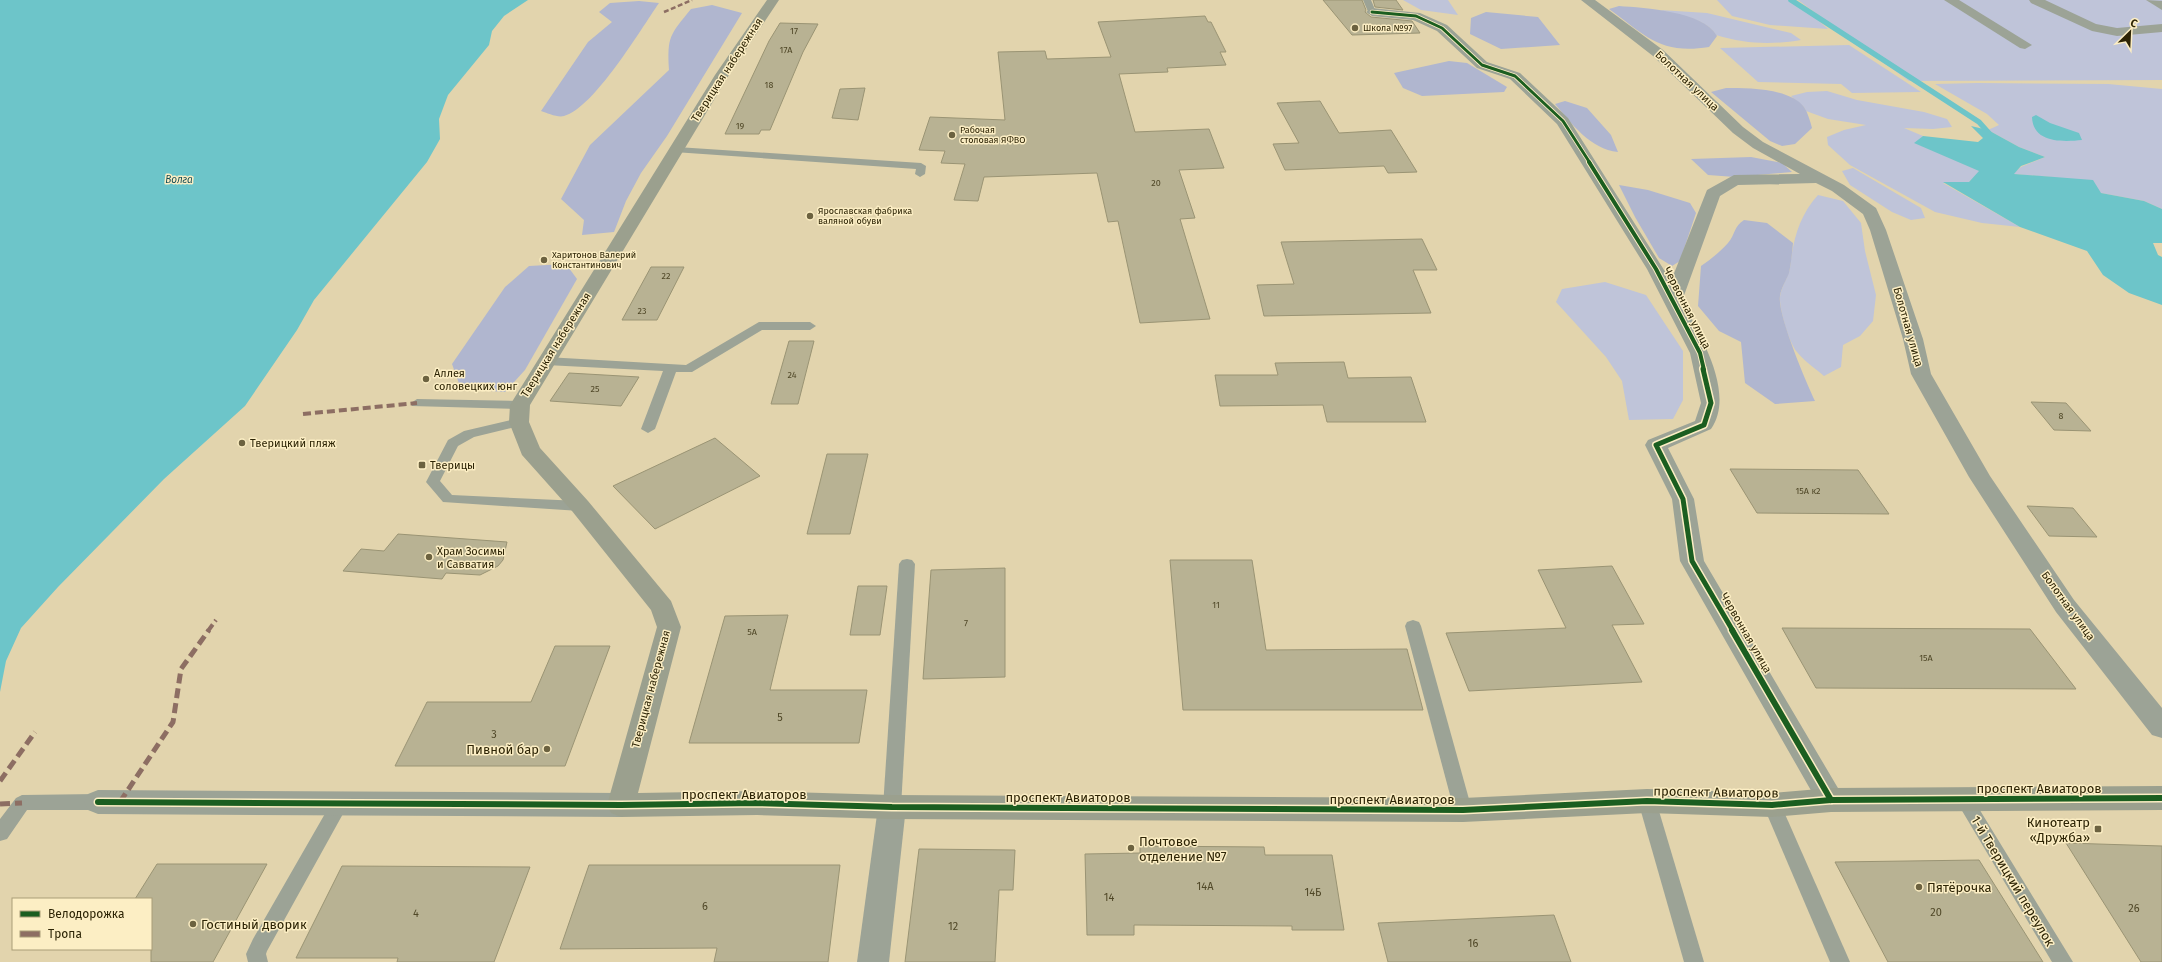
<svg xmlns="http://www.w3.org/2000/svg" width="2162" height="962" font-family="'Fira Sans',sans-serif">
<rect width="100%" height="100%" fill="#e2d4ad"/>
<!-- green -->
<g fill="#bfc4d9">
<path d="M 1403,0 L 1448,0 L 1458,15 L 1421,10 Z"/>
<path d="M 1717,0 L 1795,0 L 1828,29 L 1770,25 L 1732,16 Z"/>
<path d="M 1798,0 L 2162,0 L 2162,80 L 1909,81 Z"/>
<path d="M 1660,10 L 1707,13 L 1791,33 L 1801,40 C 1770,45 1746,44 1716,35 C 1706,18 1678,15 1660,10 Z"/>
<path d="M 1849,45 L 1921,92 L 1852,93 L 1841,84 L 1758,82 L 1720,48 Z"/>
<path d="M 1977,83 L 2108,84 L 2162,89 L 2162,209 L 2144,201 L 2101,193 L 2051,177 L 2013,174 L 2021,167 L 2045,157 L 2019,147 L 1988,130 L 1999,125 L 1987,114 L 1935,84 Z"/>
<path d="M 1827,91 L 1857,100 L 1924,112 L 1947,119 L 1952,127 L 1933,129 L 1904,128 L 1923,136 L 1915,143 L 1980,171 L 1969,182 L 1943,183 L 2020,227 L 1982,223 L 1935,212 L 1850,165 L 1828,145 L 1827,137 L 1844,130 L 1866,125 L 1828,119 L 1806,111 L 1804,107 L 1791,96 L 1807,92 Z"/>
<path d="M 1853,168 L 1921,208 L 1925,218 L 1911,220 L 1892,212 L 1850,185 L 1842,171 Z"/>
<path d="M 1818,195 L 1843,201 L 1861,223 L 1865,251 L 1876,295 L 1873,321 L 1860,336 L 1843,345 L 1841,367 L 1824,376 C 1816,369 1804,361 1797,352 C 1789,343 1779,308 1780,297 C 1781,287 1788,278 1790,268 C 1793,240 1799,216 1818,195 Z"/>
<path d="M 1605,282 L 1646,295 L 1683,351 L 1683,400 L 1673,419 L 1629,420 L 1622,381 L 1606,357 L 1556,302 L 1562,289 Z"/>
</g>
<!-- forest -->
<g fill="#b0b6cf">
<path d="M 639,1 L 659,3 C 641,29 594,108 564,116 C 558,118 547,113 541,111 L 588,42 L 612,22 L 599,12 L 610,3 Z"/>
<path d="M 712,5 L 742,13 L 667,136 L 641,173 L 626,201 L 614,232 L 582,235 L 584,220 L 561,199 L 590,145 L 669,70 C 667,36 670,35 691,9 Z"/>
<path d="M 1619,6 C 1645,8 1703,11 1717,36 L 1709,47 C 1660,55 1645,35 1609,9 Z"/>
<path d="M 1486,12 L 1538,17 L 1560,45 L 1501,49 L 1470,34 L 1471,18 Z"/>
<path d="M 1449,61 L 1467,63 L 1507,87 L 1504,92 L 1422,96 L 1403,88 L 1394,73 Z"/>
<path d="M 1726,88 C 1747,88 1790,88 1804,107 C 1808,113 1810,121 1812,128 L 1795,144 L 1782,146 L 1770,141 L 1711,92 Z"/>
<path d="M 1565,101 L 1587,108 L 1611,135 L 1618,152 C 1590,149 1572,124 1555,104 Z"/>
<path d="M 1751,157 L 1782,163 L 1792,172 L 1735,177 L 1708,175 L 1691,159 Z"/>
<path d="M 1619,185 L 1648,190 L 1690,203 L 1696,213 L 1680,261 L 1672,266 L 1659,258 L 1635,217 Z"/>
<path d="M 1744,220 L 1767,223 L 1793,243 C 1792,253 1791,264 1789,273 C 1786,281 1781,288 1780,296 C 1777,314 1806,382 1815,401 L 1775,404 L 1745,383 L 1741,342 L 1719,331 L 1698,306 L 1701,266 C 1711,259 1720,252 1728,243 C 1735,235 1734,226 1744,220 Z"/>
<path d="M 566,264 L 577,279 L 525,370 L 505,392 L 461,389 L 452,364 L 505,287 L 529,266 Z"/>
</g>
<!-- water -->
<g fill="#6dc5c9">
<path d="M 0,0 L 528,0 L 504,16 L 492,31 L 489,45 L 448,95 L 439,119 L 440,139 L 427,162 L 314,300 L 297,330 L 245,406 L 164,479 L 58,587 L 21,628 L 6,661 L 0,692 Z"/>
<path d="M 2036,115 L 2050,123 L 2079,133 L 2082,140 C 2062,142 2033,143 2032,117 Z"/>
<path d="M 1971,126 L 1988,130 L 2019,147 L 2045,157 L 2021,166 L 2014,174 L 2093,180 L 2101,193 L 2144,201 L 2162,209 L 2162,243 L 2153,243 L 2158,255 L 2162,257 L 2162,305 L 2129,293 L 2103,275 L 2087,251 L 2020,227 L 1943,182 L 1969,182 L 1979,171 L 1914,143 L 1923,136 L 1978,142 L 1983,138 Z"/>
</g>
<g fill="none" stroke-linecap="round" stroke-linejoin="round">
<!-- stream -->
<path stroke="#6dc5c9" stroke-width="5.5" d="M 1791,0 L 1979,122 L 1995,140"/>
</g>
<!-- building -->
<g fill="#b8b293" stroke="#9a9474">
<path d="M 1323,0 L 1362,0 L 1366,10 L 1365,12 L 1371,17 L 1412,21 L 1420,33 L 1352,35 Z"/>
<path d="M 1373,0 L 1396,0 L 1403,10 L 1375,7 Z"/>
<path d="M 1205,16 L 1208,22 L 1211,22 L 1226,52 L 1220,52 L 1226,65 L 1167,68 L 1168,72 L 1119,74 L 1135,132 L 1209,129 L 1222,163 L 1224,168 L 1179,170 L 1195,218 L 1180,219 L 1210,319 L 1140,323 L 1118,221 L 1108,222 L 1097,173 L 984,177 L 978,201 L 954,200 L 965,164 L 941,163 L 945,151 L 919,150 L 930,117 L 1005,120 L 998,52 L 1045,51 L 1047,59 L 1111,57 L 1098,22 Z"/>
<path d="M 780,23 L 818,24 L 803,52 L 770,130 L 761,130 L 759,134 L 725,134 L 769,41 Z"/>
<path d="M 865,88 L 858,120 L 832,118 L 840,89 Z"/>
<path d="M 1320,101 L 1339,133 L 1391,130 L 1417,172 L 1388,173 L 1384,166 L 1285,170 L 1273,144 L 1299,143 L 1277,103 Z"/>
<path d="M 1422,239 L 1437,270 L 1413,270 L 1431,313 L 1264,316 L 1257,285 L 1294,284 L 1281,242 Z"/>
<path d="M 651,267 L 684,267 L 657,320 L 622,320 Z"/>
<path d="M 789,341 L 814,341 L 798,404 L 771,404 Z"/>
<path d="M 1344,362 L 1348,378 L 1411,377 L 1426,422 L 1327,422 L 1323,405 L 1220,406 L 1215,375 L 1278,375 L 1275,363 Z"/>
<path d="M 569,373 L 639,377 L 621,406 L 550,401 Z"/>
<path d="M 2031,402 L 2066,403 L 2091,431 L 2054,430 Z"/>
<path d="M 715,438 L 760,476 L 655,529 L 613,486 Z"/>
<path d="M 827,454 L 868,454 L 850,534 L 807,534 Z"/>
<path d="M 1730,469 L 1858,470 L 1889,514 L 1757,513 Z"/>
<path d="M 2027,506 L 2073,508 L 2097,537 L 2049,536 Z"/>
<path d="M 398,534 L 507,542 L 503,560 L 498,566 L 480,575 L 446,573 L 442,579 L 343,571 L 361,549 L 384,551 Z"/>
<path d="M 1170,560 L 1252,560 L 1266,650 L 1407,649 L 1423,710 L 1183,710 Z"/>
<path d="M 1612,566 L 1644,624 L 1612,625 L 1642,682 L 1469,691 L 1446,633 L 1566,628 L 1538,570 Z"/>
<path d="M 1005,568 L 1005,677 L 923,679 L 931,570 Z"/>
<path d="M 858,586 L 887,586 L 880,635 L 850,635 Z"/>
<path d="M 788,615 L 770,690 L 867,690 L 859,743 L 689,743 L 725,616 Z"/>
<path d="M 1782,628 L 2030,629 L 2076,689 L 1816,688 Z"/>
<path d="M 555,646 L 610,646 L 565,766 L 395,766 L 427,702 L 531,702 Z"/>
<path d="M 2066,843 L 2162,846 L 2162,962 L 2141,962 Z"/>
<path d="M 1140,846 L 1264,847 L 1265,855 L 1332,855 L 1344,930 L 1292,930 L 1292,926 L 1134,925 L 1134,935 L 1087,935 L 1085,854 L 1140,853 Z"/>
<path d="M 919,849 L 1015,850 L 1013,890 L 999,890 L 995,962 L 905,962 Z"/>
<path d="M 1979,860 L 2043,962 L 1888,962 L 1835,862 Z"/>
<path d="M 157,864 L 267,864 L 213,962 L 151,962 L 151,899 L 135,899 Z"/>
<path d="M 589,865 L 840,865 L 828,962 L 714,962 L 717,948 L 560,949 Z"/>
<path d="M 342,866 L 530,867 L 494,962 L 397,962 L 398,958 L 296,958 Z"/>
<path d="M 1554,915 L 1571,962 L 1388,962 L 1378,923 Z"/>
</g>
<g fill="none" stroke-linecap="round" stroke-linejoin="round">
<!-- lane -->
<g fill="#9ca396" fill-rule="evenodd">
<path d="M 1363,0 L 1371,0 L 1376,12 L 1375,14 L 1369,14 Z"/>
<path d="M 677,147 L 921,163 L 926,166 L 925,174 L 920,177 L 915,174 L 916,169 L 674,152 L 672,150 Z"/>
<path d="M 759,322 L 810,322 L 816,326 L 810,330 L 762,330 L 692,372 L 676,372 L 655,429 L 648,433 L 641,429 L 663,371 L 546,365 L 540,361 L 546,357 L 686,365 Z"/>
<path d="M 417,399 L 520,401 L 527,405 L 520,409 L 412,406 L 411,403 Z"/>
<path d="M 519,418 L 524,419 L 526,422 L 524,425 L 474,437 L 458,446 L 440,481 L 452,495 L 580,501 L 585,503 L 587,506 L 585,509 L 580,511 L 443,502 L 426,482 L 448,440 L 464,431 Z"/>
<path d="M 907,559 L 912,560 L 915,564 L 901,807 L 898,812 L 892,815 L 886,812 L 883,807 L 899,564 L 902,560 Z"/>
<path d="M 1413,620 L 1419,622 L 1421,626 L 1472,810 L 1469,815 L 1463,818 L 1457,815 L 1454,810 L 1405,626 L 1407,622 Z"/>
<path d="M 1964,791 L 1970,794 L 2073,962 L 2052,962 L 1958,804 L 1955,799 L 1958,794 Z"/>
<path d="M 1647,793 L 1653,796 L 1656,801 L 1704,962 L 1684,962 L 1638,801 L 1641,796 Z"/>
<path d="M 98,794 L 104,797 L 107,802 L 104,807 L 98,810 L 27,810 L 7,839 L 0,841 L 0,819 L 16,798 L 22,795 Z"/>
<path d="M 340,795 L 346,798 L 349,803 L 267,951 L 266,954 L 268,962 L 248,962 L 246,954 L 253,939 L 334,798 Z"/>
<path d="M 1772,797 L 1778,800 L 1781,805 L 1850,962 L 1830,962 L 1763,805 L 1766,800 Z"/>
</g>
<!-- street -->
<g fill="#9ca396" fill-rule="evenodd">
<path d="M 1581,0 L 1595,0 L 1663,50 L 1743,127 L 1763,142 L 1844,185 L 1876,208 L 1886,230 L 1923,339 L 1931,374 L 1990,476 L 2074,600 L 2162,708 L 2162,738 L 2152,735 L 2056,612 L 1969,477 L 1911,374 L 1903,339 L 1870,230 L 1863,214 L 1832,191 L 1816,183 L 1738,185 L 1720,196 L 1682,301 C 1700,335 1736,393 1711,429 L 1668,448 L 1694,499 L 1704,561 L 1845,800 L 1841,808 L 1831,812 L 1821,808 L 1680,561 L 1672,499 L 1645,445 L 1648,440 L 1695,421 L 1701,403 L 1690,353 L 1647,269 L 1557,124 L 1510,79 L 1477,68 L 1437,31 L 1413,20 L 1372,16 L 1366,12 L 1372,8 L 1420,13 L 1447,25 L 1487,62 L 1520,73 L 1568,118 L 1671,281 L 1707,190 L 1734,175 L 1800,174 L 1753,148 L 1733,133 L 1653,56 Z"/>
<path d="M 1944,0 L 1959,0 L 2032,45 L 2025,49 L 2020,48 Z"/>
<path d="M 2029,0 L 2045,0 L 2096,24 L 2117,28 L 2162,24 L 2162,32 L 2117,36 L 2092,31 L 2031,3 Z"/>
<path d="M 2146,0 L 2162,1 L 2162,10 Z"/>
<path d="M 98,790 L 621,793 L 631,797 L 635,805 L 631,813 L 621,817 L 98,814 L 88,810 L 84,802 L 88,794 Z"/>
<path d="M 892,795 L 902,799 L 906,807 L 889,962 L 857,962 L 878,807 L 882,799 Z"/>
</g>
<!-- secondary -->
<path fill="#9ba08e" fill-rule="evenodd" d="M 767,0 L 779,0 L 729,75 L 530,405 L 529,422 L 540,448 L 588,501 L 671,601 L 681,627 L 638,793 L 757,791 L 892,795 L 1463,798 L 1647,789 L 1772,793 L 1831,788 L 2162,786 L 2162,810 L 1831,812 L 1772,817 L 1647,813 L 1463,822 L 892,819 L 757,815 L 621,817 L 611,813 L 607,805 L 657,627 L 651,610 L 572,511 L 522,455 L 509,422 L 510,405 L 715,75 Z"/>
<!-- quiet-far2 -->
<path stroke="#8d6e63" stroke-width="2.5" stroke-dasharray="5 2.5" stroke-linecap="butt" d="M 664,12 L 692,0"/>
<!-- quiet-far1 -->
<g stroke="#8d6e63" stroke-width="4" stroke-dasharray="8 4" stroke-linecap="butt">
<path d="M 303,414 L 417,403"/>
<path d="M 208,631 L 216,620"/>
</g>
<!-- quiet -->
<g stroke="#8d6e63" stroke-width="5" stroke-dasharray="10 5" stroke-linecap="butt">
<path d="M 0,781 L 35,732"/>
<path d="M 120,802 L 173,722 L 181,669 L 209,630"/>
<path d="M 0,804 L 22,803"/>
</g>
<defs>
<path id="cycleway-far3" d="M 1372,12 L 1416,16 L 1442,28 L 1482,65 L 1515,76 L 1563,121 L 1590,163"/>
<path id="cycleway-far2" d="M 1589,162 L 1656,269 L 1700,353 L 1704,370"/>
<path id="cycleway-far1" d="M 1703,369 L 1711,403 L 1704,425 L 1656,445 L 1683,499 L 1692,561 L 1733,631"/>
<g id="cycleway">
<path d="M 1732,630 L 1831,800"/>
<path d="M 98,802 L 621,805 L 757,803 L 892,807 L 1463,810 L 1647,801 L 1772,805 L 1831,800 L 2162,798"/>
</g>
</defs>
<!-- cycleway-far3 casing -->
<use href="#cycleway-far3" stroke="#fceec4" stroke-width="4.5"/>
<!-- cycleway-far2 casing -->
<use href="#cycleway-far2" stroke="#fceec4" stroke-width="6"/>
<!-- cycleway-far1 casing -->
<use href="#cycleway-far1" stroke="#fceec4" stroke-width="8"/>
<!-- cycleway casing -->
<use href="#cycleway" stroke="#fceec4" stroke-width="9"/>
<!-- cycleway-far3 -->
<use href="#cycleway-far3" stroke="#1b5e20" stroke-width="3"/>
<!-- cycleway-far2 -->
<use href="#cycleway-far2" stroke="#1b5e20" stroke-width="4"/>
<!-- cycleway-far1 -->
<use href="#cycleway-far1" stroke="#1b5e20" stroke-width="5"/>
<!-- cycleway -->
<use href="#cycleway" stroke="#1b5e20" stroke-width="6"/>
</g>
<!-- markers -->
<g fill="#6c6240" stroke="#fceec4" stroke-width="1.5">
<circle cx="1355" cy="28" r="4"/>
<circle cx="952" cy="135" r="4"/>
<circle cx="810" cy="216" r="4"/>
<circle cx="544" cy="260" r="4"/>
<circle cx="426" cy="379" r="4"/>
<circle cx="242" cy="443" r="4"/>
<rect x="418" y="461" width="8" height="8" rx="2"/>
<circle cx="429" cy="557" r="4"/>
<circle cx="547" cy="749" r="4"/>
<rect x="2094" y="825" width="8" height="8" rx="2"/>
<circle cx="1131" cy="848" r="4"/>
<circle cx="1919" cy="887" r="4"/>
<circle cx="193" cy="924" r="4"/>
</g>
<g text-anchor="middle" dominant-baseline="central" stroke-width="3" stroke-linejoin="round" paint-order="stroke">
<!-- far-poi labels -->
<g font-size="9" fill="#2d2405" stroke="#fceec4" text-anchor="start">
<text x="1363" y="28">Школа №97</text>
<text x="960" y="130">Рабочая<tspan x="960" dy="10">столовая ЯФВО</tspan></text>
<text x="818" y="211">Ярославская фабрика<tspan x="818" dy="10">валяной обуви</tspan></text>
<text x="552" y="255">Харитонов Валерий<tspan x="552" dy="10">Константинович</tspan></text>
</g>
<!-- number labels -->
<g font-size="9" fill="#504828">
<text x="794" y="31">17</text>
<text x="786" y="50">17А</text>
<text x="769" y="85">18</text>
<text x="740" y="126">19</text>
<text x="1156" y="183">20</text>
<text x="666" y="276">22</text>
<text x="642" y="311">23</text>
<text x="792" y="375">24</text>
<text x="595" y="389">25</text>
<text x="2061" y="416">8</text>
<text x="1808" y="491">15А к2</text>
<text x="1216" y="605">11</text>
<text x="966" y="623">7</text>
<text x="752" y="632">5А</text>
<text x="1926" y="658">15А</text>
</g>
<!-- far-water labels -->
<g font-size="10" font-style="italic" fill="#144c55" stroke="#fceec4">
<text x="179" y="180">Волга</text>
</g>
<!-- street labels -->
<g font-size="11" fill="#2d2405" stroke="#fceec4">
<text transform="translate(727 70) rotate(-57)">Тверицкая набережная</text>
<text transform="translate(1687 81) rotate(43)">Болотная улица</text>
<text transform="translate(1687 308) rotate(63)">Червонная улица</text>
<text transform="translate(1908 327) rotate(74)">Болотная улица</text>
<text transform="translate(556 345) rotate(-58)">Тверицкая набережная</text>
<text transform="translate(2068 606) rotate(54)">Болотная улица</text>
<text transform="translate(1746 633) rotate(60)">Червонная улица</text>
<text transform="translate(651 689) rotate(-75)">Тверицкая набережная</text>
</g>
<!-- poi labels -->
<g font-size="11" fill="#2d2405" stroke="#fceec4" text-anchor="start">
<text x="434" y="373">Аллея<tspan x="434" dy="13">соловецких юнг</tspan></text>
<text x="250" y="443">Тверицкий пляж</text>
<text x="430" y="465">Тверицы</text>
<text x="437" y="551">Храм Зосимы<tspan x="437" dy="13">и Савватия</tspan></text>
</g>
<!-- near-number labels -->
<g font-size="11" fill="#504828">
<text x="780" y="717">5</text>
<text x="494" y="734">3</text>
<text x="1205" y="886">14А</text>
<text x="1313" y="892">14Б</text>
<text x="1109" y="897">14</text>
<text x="705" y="906">6</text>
<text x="2134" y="908">26</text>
<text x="1936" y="912">20</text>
<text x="416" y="913">4</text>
<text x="953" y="926">12</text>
<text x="1473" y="943">16</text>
</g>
<!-- near-poi labels -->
<g font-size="13" fill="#2d2405" stroke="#fceec4" text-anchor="start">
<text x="539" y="749" text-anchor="end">Пивной бар</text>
<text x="2090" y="822" text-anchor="end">Кинотеатр<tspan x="2090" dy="15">«Дружба»</tspan></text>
<text x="1139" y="841">Почтовое<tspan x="1139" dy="15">отделение №7</tspan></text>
<text x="1927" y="887">Пятёрочка</text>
<text x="201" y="924">Гостиный дворик</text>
</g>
<!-- near-street labels -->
<g font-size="13" fill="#2d2405" stroke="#fceec4">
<text x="2039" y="788">проспект Авиаторов</text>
<text transform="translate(1716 792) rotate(1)">проспект Авиаторов</text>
<text x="744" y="794">проспект Авиаторов</text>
<text x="1068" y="797">проспект Авиаторов</text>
<text x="1392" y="799">проспект Авиаторов</text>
<text transform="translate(2013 881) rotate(59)">1-й Тверицкий переулок</text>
</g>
</g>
<!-- legend -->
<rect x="12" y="898" width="140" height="52" fill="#fceec4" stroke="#a99d78"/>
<rect x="20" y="911" width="20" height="6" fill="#1b5e20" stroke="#a99d78"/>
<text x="48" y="918" font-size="12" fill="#2d2405">Велодорожка</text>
<rect x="20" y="931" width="20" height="6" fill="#8d6e63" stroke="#a99d78"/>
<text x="48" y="938" font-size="12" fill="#2d2405">Тропа</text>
<!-- north arrow -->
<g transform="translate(2130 32) rotate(24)" stroke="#fceec4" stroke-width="3" paint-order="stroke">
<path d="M0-3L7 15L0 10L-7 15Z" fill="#2d2405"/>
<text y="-6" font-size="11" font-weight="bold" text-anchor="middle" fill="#2d2405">С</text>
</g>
</svg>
